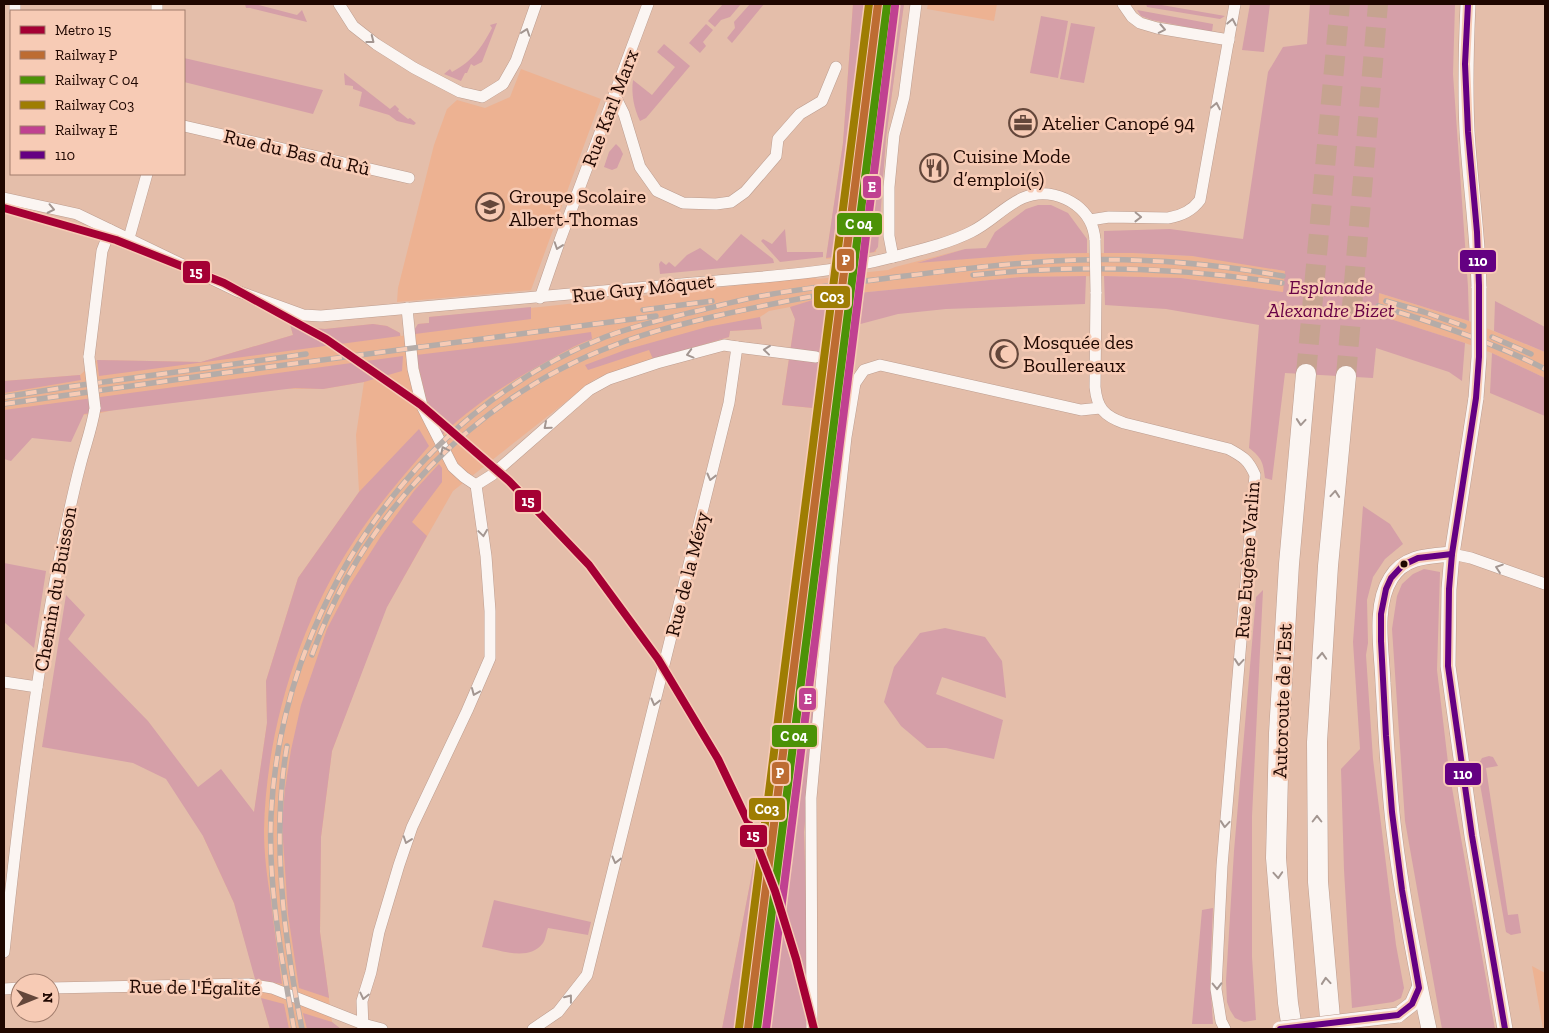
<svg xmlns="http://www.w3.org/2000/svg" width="1549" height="1033" font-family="'Zilla Slab',serif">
<rect width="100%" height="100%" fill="#e4beaa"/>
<!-- built -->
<g fill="#edb292">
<path d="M 853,4 L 904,4 L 886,138 L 876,252 L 862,254 L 860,273 L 888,270 L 895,267 L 965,249 L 920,262 L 1031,254 L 1087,253 L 1133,253 L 1192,256 L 1235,262 L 1286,271 L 1379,293 L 1469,321 L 1545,352 L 1545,378 L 1492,353 L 1465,343 L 1377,315 L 1283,292 L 1181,278 L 1104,276 L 1021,277 L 858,293 L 853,326 L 804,832 L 810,1029 L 722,1029 L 769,785 L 812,408 L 782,405 L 795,319 L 790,307 L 769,311 L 760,317 L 762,329 L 730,331 L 729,337 L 653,359 L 595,379 L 453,491 L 385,610 L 332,751 L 321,837 L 320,932 L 333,1029 L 270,1029 L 234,903 L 203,836 L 254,813 L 267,723 L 266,681 L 298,578 L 359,492 L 356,435 L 364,382 L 323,389 L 203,388 L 101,413 L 4,423 L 4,381 L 80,375 L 97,360 L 201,362 L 293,335 L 290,324 L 299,327 L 325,329 L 373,324 L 387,326 L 400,333 L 401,336 L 414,334 L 418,324 L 429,323 L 429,317 L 540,307 L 813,277 L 817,279 L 838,277 L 840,258 L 826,259 L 843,143 Z"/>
<path d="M 928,4 L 997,4 L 994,21 L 927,9 Z"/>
<path d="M 521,69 L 601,99 L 531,290 L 397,302 L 398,288 L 434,145 L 447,109 L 457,100 L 485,108 L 510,97 Z"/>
<path d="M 1532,966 L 1545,973 L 1545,1029 L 1543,1029 Z"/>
</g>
<!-- green -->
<g fill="#d59fa8">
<path d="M 245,4 L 255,4 L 297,15 L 302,10 L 307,22 L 250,8 L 246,8 Z"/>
<path d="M 723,4 L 741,4 L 730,17 L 721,20 L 715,27 L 708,21 Z"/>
<path d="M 750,4 L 764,4 L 732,43 L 727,38 L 735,28 L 734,22 Z"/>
<path d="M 853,4 L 872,4 L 841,256 L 826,258 L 843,143 Z"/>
<path d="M 896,4 L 904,4 L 886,138 L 878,247 L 874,252 L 862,254 Z"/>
<path d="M 1146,4 L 1156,4 L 1225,16 L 1220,19 L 1147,7 Z"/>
<path d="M 1250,4 L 1270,4 L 1264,52 L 1242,50 Z"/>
<path d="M 1310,4 L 1455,4 L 1453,74 L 1468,287 L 1469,321 L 1379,293 L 1378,315 L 1465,343 L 1462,381 L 1449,372 L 1376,348 L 1373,378 L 1285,373 L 1272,480 L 1265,478 C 1263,462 1262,458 1249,448 L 1259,325 L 1166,309 L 1105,305 L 1104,276 L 1181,278 L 1283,292 L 1285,271 L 1192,256 L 1133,253 L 1104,253 L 1104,231 L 1170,229 L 1243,239 L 1268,72 L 1283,47 L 1307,44 Z"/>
<path d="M 1137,10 L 1213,24 L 1212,32 L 1152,20 L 1141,16 Z"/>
<path d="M 1041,16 L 1068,21 L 1058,78 L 1030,73 Z"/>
<path d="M 497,23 L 482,62 L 474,66 L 471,64 L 467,73 L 465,73 L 461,81 L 444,74 L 450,69 L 452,72 C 474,60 481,48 492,28 L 490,25 Z"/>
<path d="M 1071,23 L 1095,27 L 1084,83 L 1060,79 Z"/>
<path d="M 706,24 L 713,30 L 703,42 L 706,46 L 700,53 L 689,43 Z"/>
<path d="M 664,44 L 690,66 L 646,118 L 640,121 C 634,109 631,93 633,80 L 652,95 L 675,67 L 657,52 Z"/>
<path d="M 184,58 L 323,90 L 313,114 L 184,82 Z"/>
<path d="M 344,73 L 390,109 L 395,105 L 399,109 L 398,111 L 408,119 L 410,118 L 416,123 L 414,125 L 397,121 L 389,115 L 359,106 L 362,92 L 353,89 L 353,86 L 345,85 Z"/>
<path d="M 616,144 L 620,148 L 623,154 L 617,168 L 612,170 L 604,167 L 609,152 Z"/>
<path d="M 1038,205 L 1051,205 L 1068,213 L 1087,239 L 1087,253 L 1031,254 L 917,263 L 965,249 L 986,248 L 995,232 L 1026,209 Z"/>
<path d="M 785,229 L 787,252 L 823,252 L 823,257 L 780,262 L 761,241 L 763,239 L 772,244 Z"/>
<path d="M 741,234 L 773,259 L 774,263 L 660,274 L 659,264 L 661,261 L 666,265 L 669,262 L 675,267 L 687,255 L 700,248 L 717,261 Z"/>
<path d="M 1086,276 L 1085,304 L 946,309 L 898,314 L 853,326 L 858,293 L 1021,277 Z"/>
<path d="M 839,292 L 820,415 L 741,1029 L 722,1029 L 769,785 L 813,408 L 782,405 L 795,319 L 790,307 Z"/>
<path d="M 1495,301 L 1545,327 L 1545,352 L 1494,331 Z"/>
<path d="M 531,307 L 531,319 L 415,334 L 414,330 L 418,324 L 429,323 L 429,317 Z"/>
<path d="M 760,317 L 762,329 L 730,331 L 729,337 L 653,359 L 649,350 L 588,370 L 585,365 L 625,350 L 707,327 Z"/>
<path d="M 290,324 L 299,327 L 325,329 L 373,324 L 387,326 L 400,333 L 400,336 L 99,376 L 97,360 L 201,362 L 293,335 Z"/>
<path d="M 591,332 L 592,339 C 575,345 560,354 544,363 C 507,383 472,406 442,435 L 426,398 L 416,355 L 516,343 Z"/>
<path d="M 1492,353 L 1545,378 L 1545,416 L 1490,393 Z"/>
<path d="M 403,356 L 402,371 L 364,382 L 323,389 L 295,388 L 84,414 L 71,442 L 32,438 L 11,461 L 4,459 L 4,410 Z"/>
<path d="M 80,375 L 81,380 L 4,393 L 4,381 Z"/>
<path d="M 845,404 L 830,560 L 822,561 Z"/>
<path d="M 419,429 L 429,446 C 402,477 376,507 354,541 C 299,623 266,731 264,830 C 264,854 267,877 271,901 C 274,929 278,956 282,984 L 255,979 L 234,903 L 203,836 L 166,779 L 133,763 L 42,747 L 66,595 L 85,615 L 68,639 L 148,721 L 198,787 L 221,769 L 254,812 L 267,723 L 266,681 L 298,578 L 359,492 Z"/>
<path d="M 439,464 L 442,468 L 442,482 L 412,522 L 427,536 L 387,607 L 332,751 L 321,837 L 320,932 L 329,998 L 299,988 L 288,914 L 282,824 L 285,789 L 291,750 L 301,705 L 327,629 L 350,585 L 381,536 L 414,491 Z"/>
<path d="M 1363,506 L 1390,524 L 1403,544 L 1385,559 L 1373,577 L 1367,600 L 1368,643 L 1366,655 L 1373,759 L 1396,945 L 1404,988 L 1401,998 L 1393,1002 L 1352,1008 L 1344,870 L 1341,769 L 1360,749 L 1353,642 Z"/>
<path d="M 4,563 L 46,571 L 34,648 L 4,622 Z"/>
<path d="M 1424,569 L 1440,572 L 1437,670 L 1449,771 L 1495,1029 L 1442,1029 L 1405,821 L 1392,629 L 1397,596 L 1402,584 L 1413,574 Z"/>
<path d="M 828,582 L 804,832 L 810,1029 L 761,1029 L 817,583 Z"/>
<path d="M 1263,590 L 1252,816 L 1252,957 L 1256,1020 L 1244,1022 L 1235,1018 L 1230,1010 L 1227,1002 L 1226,981 L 1234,851 L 1256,597 Z"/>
<path d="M 945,628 L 985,637 L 1002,661 L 1006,698 L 942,677 L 936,694 L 1003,720 L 994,759 L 946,748 L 927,748 L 901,726 L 884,702 L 894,667 L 920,633 Z"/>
<path d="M 1489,756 L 1493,757 L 1498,766 L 1486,768 L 1508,915 L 1518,914 L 1521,933 L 1511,935 L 1506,932 L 1477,767 L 1482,758 Z"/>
<path d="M 494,900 L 591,922 L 588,935 L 548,928 C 546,932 546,939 543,943 C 529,962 501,950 482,947 Z"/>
<path d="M 1213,908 L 1210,978 L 1213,1024 L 1192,1024 L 1202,910 Z"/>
<path d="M 261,998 L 284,1004 L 289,1029 L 270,1029 Z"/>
<path d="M 303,1013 L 332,1022 L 341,1029 L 307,1029 Z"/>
</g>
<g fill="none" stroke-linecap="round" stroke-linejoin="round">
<!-- highway-tunnel -->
<g stroke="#c6a390" stroke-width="20" stroke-dasharray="20 10" stroke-linecap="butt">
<path d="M 1306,374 L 1340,4"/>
<path d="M 1346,376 L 1378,4"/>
</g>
<defs>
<g id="street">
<path d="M 157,4 L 157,11"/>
<path d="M 339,4 L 353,26 L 376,44 L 414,68 L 460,92 L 482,97 L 503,84 L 516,61 L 536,4"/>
<path d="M 1123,4 L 1132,17 L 1140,23 L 1157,28 L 1229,40"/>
<path d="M 15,11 L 15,4"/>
<path d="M 615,96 L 624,114 L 640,167 L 657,191 L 683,203 L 716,204 L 731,202 L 745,192 L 776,156 L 778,139 L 800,114 L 822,101 L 836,67"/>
<path d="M 184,126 L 409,178"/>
<path d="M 4,198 L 77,214 L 237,291 L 303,315 L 321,316 C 445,304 569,295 693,283 C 758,277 830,274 893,257 C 919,250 947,244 971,232 C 1000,218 1018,187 1054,195 C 1063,197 1069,200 1076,205 C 1088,214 1094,226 1095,240"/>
<path d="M 1090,220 L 1109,217 L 1168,218 C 1181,216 1192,211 1200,200 L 1235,4"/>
<path d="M 129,238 L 147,174"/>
<path d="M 893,257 L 889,236 L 889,187 L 894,135 L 904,97 L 916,4"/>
<path d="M 1096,292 L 1095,387 C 1097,408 1104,416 1124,423 L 1229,449 C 1243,457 1248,459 1255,475 L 1222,866 L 1216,989 L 1221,1021 L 1225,1029"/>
<path d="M 540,298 L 560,240 L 648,4"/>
<path d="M 407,308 L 413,369 L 422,406 L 453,467 L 464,477 L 476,485"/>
<path d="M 89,357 L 102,251 L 110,230"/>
<path d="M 476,485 L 492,475 L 589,390 L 609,379 L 657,363 L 724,345 L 737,347"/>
<path d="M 1452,554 L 1471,558 L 1545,584"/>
<path d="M 4,682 L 37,687"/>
<path d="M 4,952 C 17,831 31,711 53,592 C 61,550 69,508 80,466 C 85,446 92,428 95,408"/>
<path d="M 50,988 L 248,984 L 272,988 L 363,1024 L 382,1029"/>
<path d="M 4,989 L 20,988"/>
<path d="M 363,1029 L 362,1001 L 371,972 L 379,932 L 399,865 L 412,827 L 467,711 L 490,658 L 490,611 L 486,556 L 476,485"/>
<path d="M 533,1029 L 558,1012 L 587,975 L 729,403 L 737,347 L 816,357"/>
<path d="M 812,1029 L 811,798 L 832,565 L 846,437 L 855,383 L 864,370 L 880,365 L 1081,410 L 1100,408"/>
</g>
<g id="secondary">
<path d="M 1468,4 C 1466,47 1465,87 1467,131 C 1470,183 1478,235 1479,288"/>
<path d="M 1476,398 L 1452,554 L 1449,589 L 1448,666 L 1472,836 L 1505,1029"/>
<path d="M 1398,1015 L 1412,1004 L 1419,988"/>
<path d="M 1429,1029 C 1415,964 1402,897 1394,831 C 1388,782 1386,732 1383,683 C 1382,651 1373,606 1391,578 C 1404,556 1429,556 1452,554"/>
</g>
<g id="highway">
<path d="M 1292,1029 L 1288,1003 L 1276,858 L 1279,733 L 1289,564 L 1306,374"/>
<path d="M 1331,1029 L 1318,882 L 1317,742 L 1328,566 L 1346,376"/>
</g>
</defs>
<!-- street casing -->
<use href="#street" stroke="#bc9d8f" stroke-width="12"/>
<!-- secondary casing -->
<use href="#secondary" stroke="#bc9d8f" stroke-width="16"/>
<!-- highway casing -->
<use href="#highway" stroke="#bc9d8f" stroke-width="21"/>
<!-- street -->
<use href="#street" stroke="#fbf5f2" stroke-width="11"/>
<!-- secondary -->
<use href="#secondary" stroke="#fbf5f2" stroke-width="15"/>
<!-- highway -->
<use href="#highway" stroke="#fbf5f2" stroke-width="20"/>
<defs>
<g id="rail">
<path d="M 973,275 C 1079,264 1177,267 1282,283"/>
<path d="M 1386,301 L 1424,312 L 1464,326"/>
<path d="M 1378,306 C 1436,323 1492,342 1545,369"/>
<path d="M 643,310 L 712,301"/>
<path d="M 1492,337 L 1531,354"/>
<path d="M 4,397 L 67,387 L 306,354"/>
<path d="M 4,404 L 223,373 L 656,316"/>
<path d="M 312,655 C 362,515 475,397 615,345 C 648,332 682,324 716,316 C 757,307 798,298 839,292"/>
<path d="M 287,746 C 271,838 284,938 302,1029"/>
<path d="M 294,1029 C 282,960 268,888 271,817 C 280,612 412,413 605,337 C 634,326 664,319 693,312 C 718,306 743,299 767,295 C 805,288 843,284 881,279 C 946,271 1012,262 1078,260 C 1146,258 1215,264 1283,276"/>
</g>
</defs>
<!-- rail casing -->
<use href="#rail" stroke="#b5aca8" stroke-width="5.5"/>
<!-- rail -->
<use href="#rail" stroke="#f7cbb5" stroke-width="4" stroke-dasharray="11" stroke-linecap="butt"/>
<defs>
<g id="street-bridge">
<path d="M 1095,240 L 1096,292"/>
<path d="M 89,357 L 95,408"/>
</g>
<g id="secondary-bridge">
<path d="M 1476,398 L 1479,357 L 1479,288"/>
<path d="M 1280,1029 L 1398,1015"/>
</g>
</defs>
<!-- street-bridge casing -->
<use href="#street-bridge" stroke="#bc9d8f" stroke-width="12" stroke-linecap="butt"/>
<!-- secondary-bridge casing -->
<use href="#secondary-bridge" stroke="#bc9d8f" stroke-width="16" stroke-linecap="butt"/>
<!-- street-bridge -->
<use href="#street-bridge" stroke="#fbf5f2" stroke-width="11"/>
<!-- secondary-bridge -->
<use href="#secondary-bridge" stroke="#fbf5f2" stroke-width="15"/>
<defs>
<g id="bus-1">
<path d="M 1468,4 L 1465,64 L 1468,132 L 1477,232 L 1479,285 L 1479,357 L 1476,398 L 1452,554 L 1449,589 L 1448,666 L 1472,836 L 1505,1029"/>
<path d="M 1280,1029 L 1398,1015 L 1412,1004 L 1419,988 L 1402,890 L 1392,812 L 1386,736 L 1381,641 L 1381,614 L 1386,589 L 1391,578 L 1403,565 L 1418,558 L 1452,554"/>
</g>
</defs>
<!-- bus-1 casing -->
<use href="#bus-1" stroke="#f7cbb5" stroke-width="10"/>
<!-- bus-1 -->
<use href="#bus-1" stroke="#640082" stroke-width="6"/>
<defs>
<path id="rail-1" d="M 748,1029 L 878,4"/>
<path id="rail-2" d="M 757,1029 L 887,5"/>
<path id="rail-3" d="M 739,1028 L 869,4"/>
<path id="rail-4" d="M 766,1029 L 895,6"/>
</defs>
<!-- rail-1 casing -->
<use href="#rail-1" stroke="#f7cbb5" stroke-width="11"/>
<!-- rail-2 casing -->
<use href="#rail-2" stroke="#f7cbb5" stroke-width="11"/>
<!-- rail-3 casing -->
<use href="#rail-3" stroke="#f7cbb5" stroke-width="11"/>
<!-- rail-4 casing -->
<use href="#rail-4" stroke="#f7cbb5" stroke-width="11"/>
<!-- rail-1 -->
<use href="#rail-1" stroke="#bd6c32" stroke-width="8"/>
<!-- rail-2 -->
<use href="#rail-2" stroke="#4c9207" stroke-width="8"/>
<!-- rail-3 -->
<use href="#rail-3" stroke="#9e7d03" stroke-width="8"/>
<!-- rail-4 -->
<use href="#rail-4" stroke="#c04191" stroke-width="8"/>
<defs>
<path id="metro-1" d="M 4,208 L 116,240 L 224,283 L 326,339 L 421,405 L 509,481 L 589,565 L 658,659 L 718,759 L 749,824 L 775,891 L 796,959 L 814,1029"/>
</defs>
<!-- metro-1 casing -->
<use href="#metro-1" stroke="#f7cbb5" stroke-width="11"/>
<!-- metro-1 -->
<use href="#metro-1" stroke="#a50034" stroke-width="8"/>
</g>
<!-- one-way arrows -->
<defs><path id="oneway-chevron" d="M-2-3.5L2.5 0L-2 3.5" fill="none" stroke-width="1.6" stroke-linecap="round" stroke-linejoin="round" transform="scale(1.25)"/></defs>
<g stroke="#a39691">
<use href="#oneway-chevron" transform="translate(1232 22) rotate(-79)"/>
<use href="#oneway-chevron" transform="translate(1162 29) rotate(11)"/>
<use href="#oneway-chevron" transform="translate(526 32) rotate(-71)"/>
<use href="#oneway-chevron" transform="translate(371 40) rotate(38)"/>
<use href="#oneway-chevron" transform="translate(1216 106) rotate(-79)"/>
<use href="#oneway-chevron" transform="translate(51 209) rotate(12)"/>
<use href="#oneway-chevron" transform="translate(1138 217) rotate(1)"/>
<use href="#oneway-chevron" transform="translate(558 246) rotate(109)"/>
<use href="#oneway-chevron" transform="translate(767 350) rotate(-174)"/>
<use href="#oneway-chevron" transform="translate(690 354) rotate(165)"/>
<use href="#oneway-chevron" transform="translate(1301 422) rotate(95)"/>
<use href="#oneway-chevron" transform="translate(547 426) rotate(139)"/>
<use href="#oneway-chevron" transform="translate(444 450) rotate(-116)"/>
<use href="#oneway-chevron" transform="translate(711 477) rotate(104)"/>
<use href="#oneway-chevron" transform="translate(1335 494) rotate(-85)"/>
<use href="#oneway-chevron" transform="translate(483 533) rotate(82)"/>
<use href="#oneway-chevron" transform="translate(1499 568) rotate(-161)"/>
<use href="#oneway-chevron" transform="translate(1322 656) rotate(-87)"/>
<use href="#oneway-chevron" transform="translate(1239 662) rotate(95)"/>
<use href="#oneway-chevron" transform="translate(475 692) rotate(113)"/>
<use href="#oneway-chevron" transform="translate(655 702) rotate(104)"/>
<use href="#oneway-chevron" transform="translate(1317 819) rotate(-90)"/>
<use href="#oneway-chevron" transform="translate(1225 824) rotate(95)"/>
<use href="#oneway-chevron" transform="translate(407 840) rotate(109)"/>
<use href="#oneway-chevron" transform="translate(616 860) rotate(104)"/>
<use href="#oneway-chevron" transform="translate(1278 875) rotate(86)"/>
<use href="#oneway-chevron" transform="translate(1326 981) rotate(-95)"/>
<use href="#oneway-chevron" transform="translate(1217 986) rotate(89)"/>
<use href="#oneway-chevron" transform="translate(364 996) rotate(103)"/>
<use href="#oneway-chevron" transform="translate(569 998) rotate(-52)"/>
</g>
<!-- icons -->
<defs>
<symbol id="office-ring" viewBox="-11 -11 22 22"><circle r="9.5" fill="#f7cbb5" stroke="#64473b" stroke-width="1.5"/><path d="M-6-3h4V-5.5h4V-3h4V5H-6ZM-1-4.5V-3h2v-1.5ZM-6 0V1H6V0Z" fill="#64473b"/></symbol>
<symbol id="restaurant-ring" viewBox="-11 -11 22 22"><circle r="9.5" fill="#f7cbb5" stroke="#64473b" stroke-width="1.5"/><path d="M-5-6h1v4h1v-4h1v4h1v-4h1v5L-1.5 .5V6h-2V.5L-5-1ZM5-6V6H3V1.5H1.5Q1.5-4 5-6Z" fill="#64473b"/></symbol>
<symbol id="school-ring" viewBox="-11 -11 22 22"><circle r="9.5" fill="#f7cbb5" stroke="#64473b" stroke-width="1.5"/><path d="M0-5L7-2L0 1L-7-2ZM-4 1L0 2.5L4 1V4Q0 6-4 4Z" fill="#64473b"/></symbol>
<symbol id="mosque-ring" viewBox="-11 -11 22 22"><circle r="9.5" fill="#f7cbb5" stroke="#64473b" stroke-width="1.5"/><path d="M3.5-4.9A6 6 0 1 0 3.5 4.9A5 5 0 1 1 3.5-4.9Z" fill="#64473b"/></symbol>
</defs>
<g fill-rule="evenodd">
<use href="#office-ring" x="1007" y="107" width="32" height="32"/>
<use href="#restaurant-ring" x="918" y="152" width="32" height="32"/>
<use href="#school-ring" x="474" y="191" width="32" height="32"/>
<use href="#mosque-ring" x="988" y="338" width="32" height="32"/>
</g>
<!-- markers -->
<circle fill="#1f0700" stroke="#f7cbb5" stroke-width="2" cx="1404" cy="564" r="4.5"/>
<g text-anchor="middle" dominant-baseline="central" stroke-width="5" stroke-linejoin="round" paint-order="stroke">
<!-- street labels -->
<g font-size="20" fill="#1f0700" stroke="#f7cbb5">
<text transform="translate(610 108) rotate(-69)">Rue Karl Marx</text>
<text transform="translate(297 152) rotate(13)">Rue du Bas du Rû</text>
<text transform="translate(643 288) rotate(-6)">Rue Guy Môquet</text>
<text transform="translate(1247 560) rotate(-86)">Rue Eugène Varlin</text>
<text transform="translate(687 574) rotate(-76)">Rue de la Mézy</text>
<text transform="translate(55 589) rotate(-80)">Chemin du Buisson</text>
<text transform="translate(1282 701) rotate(-88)">Autoroute de l’Est</text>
<text transform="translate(195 987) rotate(1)">Rue de l'Égalité</text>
</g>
<!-- poi labels -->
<g font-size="20" fill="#1f0700" stroke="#f7cbb5" text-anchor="start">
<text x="1042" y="123">Atelier Canopé 94</text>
<text x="953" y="156">Cuisine Mode<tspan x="953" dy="23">d’emploi(s)</tspan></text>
<text x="509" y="196">Groupe Scolaire<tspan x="509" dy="23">Albert-Thomas</tspan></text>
<text x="1023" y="342">Mosquée des<tspan x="1023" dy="23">Boullereaux</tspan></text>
</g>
<!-- park labels -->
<g font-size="20" font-style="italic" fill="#680245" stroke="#f7cbb5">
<text x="1331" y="287">Esplanade<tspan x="1331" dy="23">Alexandre Bizet</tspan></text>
</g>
</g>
<g stroke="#f7cbb5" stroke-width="2">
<rect x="862" y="175" width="20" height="24" rx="5" fill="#c04191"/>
<rect x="836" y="212" width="47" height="24" rx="5" fill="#4c9207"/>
<rect x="836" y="248" width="19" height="24" rx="5" fill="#bd6c32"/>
<rect x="1459" y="249" width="38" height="24" rx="5" fill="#640082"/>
<rect x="182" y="260" width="29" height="24" rx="5" fill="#a50034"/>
<rect x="813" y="285" width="38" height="24" rx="5" fill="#9e7d03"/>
<rect x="514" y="489" width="28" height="24" rx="5" fill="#a50034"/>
<rect x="798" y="687" width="19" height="24" rx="5" fill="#c04191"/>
<rect x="771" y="724" width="47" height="24" rx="5" fill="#4c9207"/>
<rect x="771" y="761" width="19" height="24" rx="5" fill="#bd6c32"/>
<rect x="1444" y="762" width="38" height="24" rx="5" fill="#640082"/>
<rect x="748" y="797" width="38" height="24" rx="5" fill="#9e7d03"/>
<rect x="739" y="824" width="29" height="24" rx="5" fill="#a50034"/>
</g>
<g font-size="14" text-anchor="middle" font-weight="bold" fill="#fff">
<text x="872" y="192">E</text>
<text x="859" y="229">C 04</text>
<text x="846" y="265">P</text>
<text x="1478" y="266">110</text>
<text x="196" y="277">15</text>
<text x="832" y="302">C03</text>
<text x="528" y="506">15</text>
<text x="808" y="704">E</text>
<text x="794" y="741">C 04</text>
<text x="780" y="778">P</text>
<text x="1463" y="779">110</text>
<text x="767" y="814">C03</text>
<text x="753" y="840">15</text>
</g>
<!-- border -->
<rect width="1549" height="1033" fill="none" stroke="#1f0700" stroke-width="10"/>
<!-- legend -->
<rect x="10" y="10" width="175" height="165" fill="#f7cbb5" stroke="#a17d6d"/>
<rect x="20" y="26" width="25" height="8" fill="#a50034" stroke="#a17d6d"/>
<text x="55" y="35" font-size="15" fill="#1f0700">Metro 15</text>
<rect x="20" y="51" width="25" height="8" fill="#bd6c32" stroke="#a17d6d"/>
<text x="55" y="60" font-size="15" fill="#1f0700">Railway P</text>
<rect x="20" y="76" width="25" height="8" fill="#4c9207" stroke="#a17d6d"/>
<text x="55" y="85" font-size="15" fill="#1f0700">Railway C 04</text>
<rect x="20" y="101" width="25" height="8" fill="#9e7d03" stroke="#a17d6d"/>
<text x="55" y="110" font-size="15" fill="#1f0700">Railway C03</text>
<rect x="20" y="126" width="25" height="8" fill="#c04191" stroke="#a17d6d"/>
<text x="55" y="135" font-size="15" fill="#1f0700">Railway E</text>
<rect x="20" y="151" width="25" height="8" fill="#640082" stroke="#a17d6d"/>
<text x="55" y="160" font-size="15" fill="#1f0700">110</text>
<!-- north arrow -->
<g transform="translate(35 998) rotate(89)"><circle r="24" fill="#f7cbb5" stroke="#a17d6d"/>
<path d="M0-4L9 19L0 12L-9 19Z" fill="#64473b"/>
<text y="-8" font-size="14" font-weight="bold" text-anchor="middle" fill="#1f0700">N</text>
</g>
</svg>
